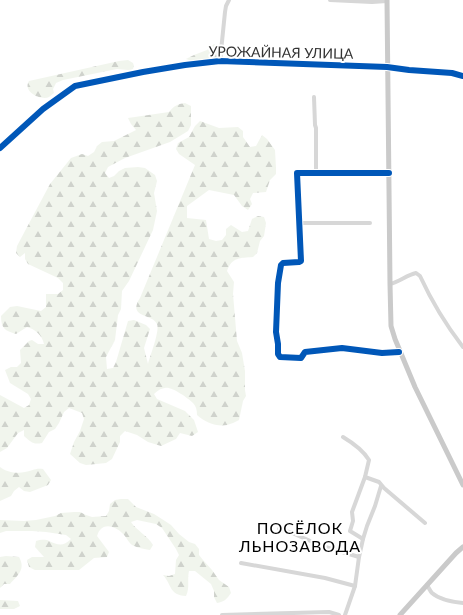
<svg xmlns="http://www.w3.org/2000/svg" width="463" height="615" font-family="Lato,sans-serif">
<defs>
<pattern id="forest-firs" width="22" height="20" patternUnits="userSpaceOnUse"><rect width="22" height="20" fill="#f1f5ed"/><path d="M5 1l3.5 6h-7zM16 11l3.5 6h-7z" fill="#cfd2cc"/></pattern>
</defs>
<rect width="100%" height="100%" fill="#fff"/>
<!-- forest -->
<g fill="url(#forest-firs)">
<path d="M 214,44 L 217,46 L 218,55 L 216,58 L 192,61 L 186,59 L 194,55 L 207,50 Z"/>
<path d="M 128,60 L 133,63 L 134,66 L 133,69 C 128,71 123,69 117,69 L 63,80 L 56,83 L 53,89 L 54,93 C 52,94 51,96 49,97 C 42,101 22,92 29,81 L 119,61 Z"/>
<path d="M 185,103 L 191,106 L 191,125 L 188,131 L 170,142 L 125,158 L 108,167 L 105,173 L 109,178 L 114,176 L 119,171 L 125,168 L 138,167 L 145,168 L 155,175 L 157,181 L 154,193 L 157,211 L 153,230 L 129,281 L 122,291 L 121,309 L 118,315 L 115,340 L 106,357 L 107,369 L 113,368 L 116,362 L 128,321 L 134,320 L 146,325 L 150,329 L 144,348 L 148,364 C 150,356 160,331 157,324 C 152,313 127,318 140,298 L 195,165 L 179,154 L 176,149 L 178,143 L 189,137 L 195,126 L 200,121 L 219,128 L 238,127 L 243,131 L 243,137 L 250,147 L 256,146 L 262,135 L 267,139 L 275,150 L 276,168 L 276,174 L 270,180 L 266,192 L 253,193 L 250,199 L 252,204 L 248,210 L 242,206 L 234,195 L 209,190 L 187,206 L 187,218 L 206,220 L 209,239 L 216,241 L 222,240 L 226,235 L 226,229 L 231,225 L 242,232 L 248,231 L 252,219 L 258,216 L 264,217 L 266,223 L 264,236 L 260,241 L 257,253 L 253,257 C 240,258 232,257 227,271 L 234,282 L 233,294 L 237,341 L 242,353 L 245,371 L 245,390 L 246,396 L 243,401 L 239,420 C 235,422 231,424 227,425 C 216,427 205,422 197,415 C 197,410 196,406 193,403 C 188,398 171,386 165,388 C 161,388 156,392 154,394 L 157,399 L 185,411 L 194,420 L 198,432 L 192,436 L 180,433 L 176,439 L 161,446 L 148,442 L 137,435 L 125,431 L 120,436 L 120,442 L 112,459 L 106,463 L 86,465 L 80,463 L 70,454 L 74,442 L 80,431 L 84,419 L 82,413 L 69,408 L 64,412 L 59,423 L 55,429 L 49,432 L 42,443 C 33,445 31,442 24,436 L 24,430 L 18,433 L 7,448 L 0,452 L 0,395 L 24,408 L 29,405 L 31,399 L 28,394 L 10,383 L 5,370 L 11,367 L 17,367 L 21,363 L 20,350 L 29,341 L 32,340 L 38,344 L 44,344 C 42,335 35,329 27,327 L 16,334 C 5,331 1,328 1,316 L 10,307 L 17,306 L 41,311 L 46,307 L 46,294 L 58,294 L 63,290 L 63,283 L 58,278 L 28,264 L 25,259 L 25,253 L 20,257 L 16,253 L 17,246 L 50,184 L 71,158 L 82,154 L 88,156 L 94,152 L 97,146 L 102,142 L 114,141 L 136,130 L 131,124 L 128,118 L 169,112 C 174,106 177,104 185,103 Z"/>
<path d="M 0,467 C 6,472 17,474 25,472 C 33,471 34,468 43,469 L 51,480 L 48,485 L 30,492 L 24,491 L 19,487 L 14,491 L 11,496 L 0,501 Z"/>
<path d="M 121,499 L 128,499 L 136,507 L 154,514 L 165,521 L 171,525 L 179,534 L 189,542 L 195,544 L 199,549 L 199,555 L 203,560 L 212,570 L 219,580 L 229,587 L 231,593 C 227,599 224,602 217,603 L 214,597 L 214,591 L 211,584 L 195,571 L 189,571 C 187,580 190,588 186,596 C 169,595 172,585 163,575 L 169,576 L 175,574 L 176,560 L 179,555 L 176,549 L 162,528 L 156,524 L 137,520 L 131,522 C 137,531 147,535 153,545 L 150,550 C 144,549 138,548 132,545 C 128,542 126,536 122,533 C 116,527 106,523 100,530 C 98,532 98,534 97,536 L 109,552 L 107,557 L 94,558 L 79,570 L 35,570 L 29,567 L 27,560 L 32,557 L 44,557 L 35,547 L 36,541 C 40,540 45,539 49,541 C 58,545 63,547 71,539 L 66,535 L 46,532 L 32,531 L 6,531 L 0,533 L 0,520 L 24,521 L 36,520 L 55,516 L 61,513 L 74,512 L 80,512 L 86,515 L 92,517 L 106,516 L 109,511 L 110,504 L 115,500 Z"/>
<path d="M 6,556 L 19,557 C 26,569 18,575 10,584 L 4,584 L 0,588 L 0,557 Z"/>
<path d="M 0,600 L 18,601 L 20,606 L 14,609 L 0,609 Z"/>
</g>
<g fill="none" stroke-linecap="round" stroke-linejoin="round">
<!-- minor -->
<g stroke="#d7d7d7" stroke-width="4">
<path d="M 330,0 L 372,2 L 387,1"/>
<path d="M 220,61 L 225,12 L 226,6 L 229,0"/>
<path d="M 314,97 L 315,125 L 316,128 L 316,173"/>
<path d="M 0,148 L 43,109 L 75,86 L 143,72 L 185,65 L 220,61 L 387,67 L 409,70 L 452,73 L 463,76"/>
<path d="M 389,173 L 297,173 L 301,261 L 299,262 L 283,263 L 281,265 L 278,283 L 276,332 L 278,344 L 278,354 L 280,357 L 301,358 L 305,352 L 342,348 L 382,353 L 399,352"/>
<path d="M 299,223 L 370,223"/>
<path d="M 390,284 C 399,282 407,275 416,273 L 420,276 C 432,302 446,325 463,347"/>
<path d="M 343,437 C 353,443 363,450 369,460 L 365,477 L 379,482 L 384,488 L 425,523"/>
<path d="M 279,529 L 292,533 L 322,546 L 359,557"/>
<path d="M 363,539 L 350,531 L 353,521 L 352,512 L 365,477"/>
<path d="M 241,563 L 325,578 L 355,586"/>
<path d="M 427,585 C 429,588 430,591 432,593 C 440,600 453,602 463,603"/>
<path d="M 222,615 L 329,612 L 339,615"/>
<path d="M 345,615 L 355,586 L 359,557 L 363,539 L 367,526 L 375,506 L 381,486"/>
</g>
<!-- major -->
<g stroke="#cacaca" stroke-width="5">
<path d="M 387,0 L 390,284 L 391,326 L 395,339 L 415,387 L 463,485"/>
<path d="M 400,615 L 456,553 L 463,547"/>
</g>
<defs>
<g id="cycleway">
<path d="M 0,148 L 43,109 L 75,86 L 143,72 L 185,65 L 220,61 L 387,67 L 409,70 L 452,73 L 463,76"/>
<path d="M 389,173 L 297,173 L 301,261 L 299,262 L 283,263 L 281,265 L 278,283 L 276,332 L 278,344 L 278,354 L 280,357 L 301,358 L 305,352 L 342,348 L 382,353 L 399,352"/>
</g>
</defs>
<!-- cycleway casing -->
<use href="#cycleway" stroke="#fff" stroke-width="8"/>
<!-- cycleway -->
<use href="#cycleway" stroke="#0057b8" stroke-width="6"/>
</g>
<g text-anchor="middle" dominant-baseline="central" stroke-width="4" stroke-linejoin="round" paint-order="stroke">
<!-- street labels -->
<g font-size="14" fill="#333" stroke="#fff">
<text transform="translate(281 52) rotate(1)">УРОЖАЙНАЯ УЛИЦА</text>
</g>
<!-- quarter labels -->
<g font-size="16" letter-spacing="1" fill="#000" stroke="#fff">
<text x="300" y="527">ПОСЁЛОК<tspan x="300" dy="18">ЛЬНОЗАВОДА</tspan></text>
</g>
</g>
</svg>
